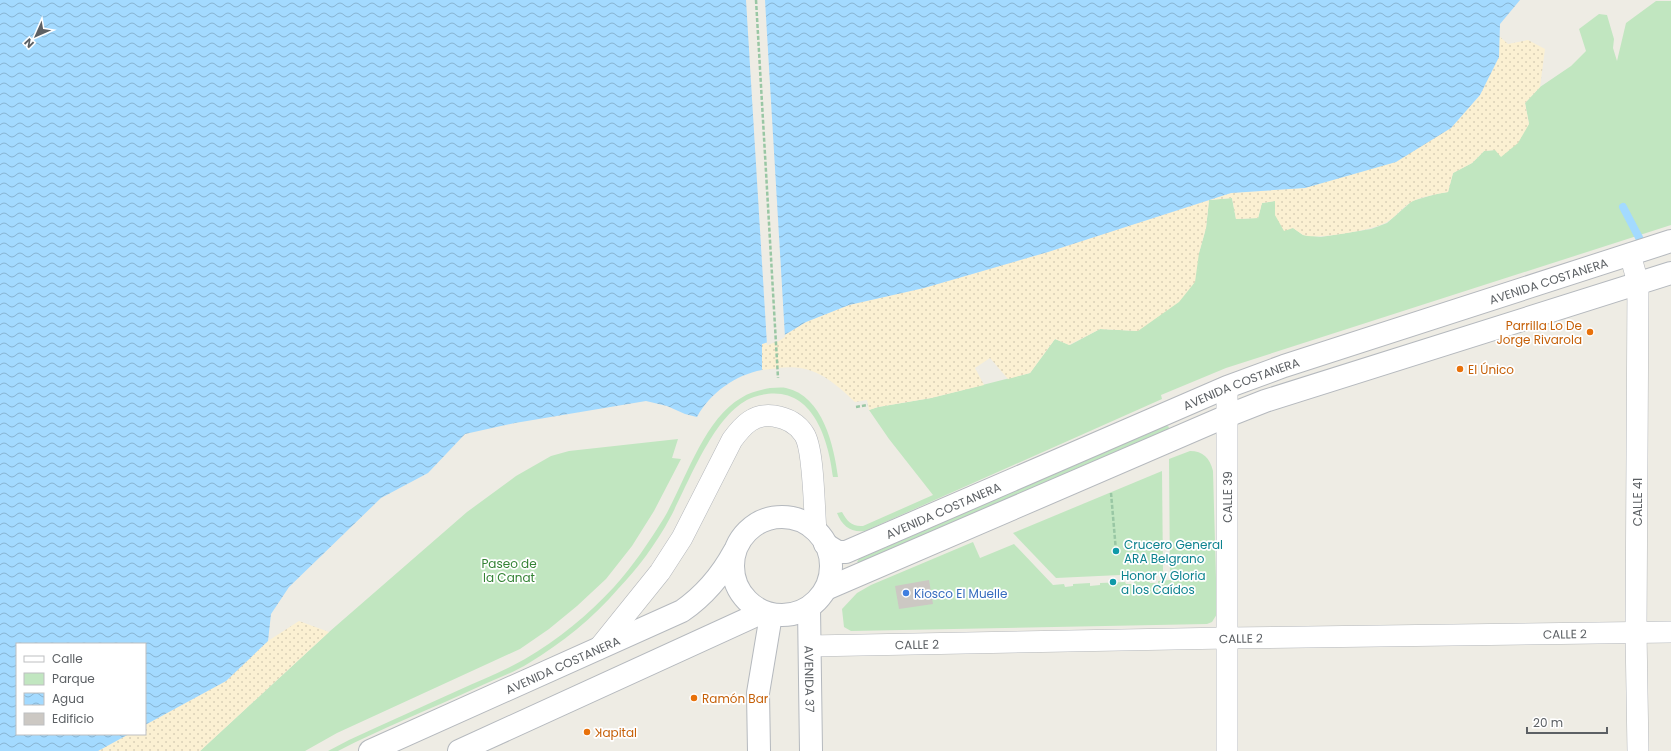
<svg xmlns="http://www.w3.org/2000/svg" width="1671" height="751" font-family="Poppins,sans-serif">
<defs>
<pattern id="sand-dots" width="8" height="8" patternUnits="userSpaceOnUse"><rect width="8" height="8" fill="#fbf0d2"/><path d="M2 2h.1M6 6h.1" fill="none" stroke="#dad0b7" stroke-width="1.8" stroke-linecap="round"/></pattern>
<pattern id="water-waves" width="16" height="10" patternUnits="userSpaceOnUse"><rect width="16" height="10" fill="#a3daff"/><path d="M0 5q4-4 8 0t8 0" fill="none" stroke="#88b4d2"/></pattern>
</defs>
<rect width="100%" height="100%" fill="#eeece4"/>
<!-- green -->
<g fill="#c1e6c0">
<path d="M 1656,1 L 1671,1 L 1671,225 L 1226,368 L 1161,395 L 1162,399 L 865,531 C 851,533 842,526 837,513 L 842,512 C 847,521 852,527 863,526 L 933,495 L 889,439 L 869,410 L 878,407 L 931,398 L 1030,373 L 1055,339 L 1070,345 L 1100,329 L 1138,331 L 1199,253 L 1206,228 L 1209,200 L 1232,198 L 1236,219 L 1258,218 L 1262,203 L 1275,201 L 1275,215 L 1303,235 L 1321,237 L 1371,229 L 1387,223 L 1412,201 L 1436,194 L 1448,192 L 1453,173 L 1472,163 L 1484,151 L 1495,150 L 1529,124 L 1525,103 L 1540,87 L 1571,66 L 1586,51 L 1579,29 L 1599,14 L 1607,15 L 1614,39 L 1613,48 L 1617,61 L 1626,23 Z"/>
<path d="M 770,388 C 775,388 781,387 786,388 C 823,396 834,446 838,477 L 833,477 C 828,434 809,379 754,397 C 715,410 689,483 670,518 C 656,544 638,568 618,589 C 593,618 562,643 529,663 C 513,673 493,680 476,688 C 431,709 382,728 338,751 L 328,751 L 349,740 C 386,723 423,706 459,690 C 481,680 504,671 525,659 C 558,640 589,614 614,587 C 633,566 649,542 664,518 C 685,482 704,419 741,398 C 750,392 760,390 770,388 Z"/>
<path d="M 1166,425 L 1169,427 L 1168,430 L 859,563 L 857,562 L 859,559 Z"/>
<path d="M 678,439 L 672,458 L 681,459 L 654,511 L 632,546 L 606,579 L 577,606 L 549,629 L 520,649 L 337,733 L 305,751 L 200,751 L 329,632 L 467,512 L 516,476 L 551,456 L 569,451 Z"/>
<path d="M 1190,451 C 1203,451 1210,458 1213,471 L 1217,614 L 1212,622 L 1207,624 L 851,631 L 844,627 L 842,609 L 857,593 L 871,585 L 973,542 L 980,558 L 1014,544 L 1053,585 L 1064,584 L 1065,587 L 1073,586 L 1073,584 L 1090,583 L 1090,586 L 1100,585 L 1100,583 L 1125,582 L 1126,584 L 1134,584 L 1134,581 L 1149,581 L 1150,583 L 1158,583 L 1158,581 L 1170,580 L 1169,459 Z"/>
<path d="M 1162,471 L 1163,573 L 1056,578 L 1013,533 Z"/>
</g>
<!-- sand -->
<g fill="url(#sand-dots)">
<path d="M 1499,36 L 1508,44 L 1528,40 L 1545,49 L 1540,87 L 1525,103 L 1529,124 L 1518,143 L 1501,157 L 1495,150 L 1484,151 L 1472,163 L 1453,173 L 1448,192 C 1437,194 1424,196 1413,201 C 1403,206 1396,217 1387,222 C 1374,230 1317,240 1303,235 C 1300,233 1296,230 1293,228 L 1284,231 L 1275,215 L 1275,201 L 1262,203 L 1258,218 L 1236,219 L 1232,198 L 1209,200 L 1206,228 L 1199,253 L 1195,282 L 1179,302 L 1138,331 L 1100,329 L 1069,345 L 1055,339 L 1030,373 L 1008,379 L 990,358 L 975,368 L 984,385 L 931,398 L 878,407 L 869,410 L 867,400 L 855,402 C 839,387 822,371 800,368 C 788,366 774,369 762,370 L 762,344 L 780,338 L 806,322 L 849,305 L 924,288 L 1048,252 L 1231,193 L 1305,188 L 1451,128 L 1480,95 L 1499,57 Z"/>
<path d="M 299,621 L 329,632 L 200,751 L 98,751 L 129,734 L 145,734 L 145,725 L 226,681 L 268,641 Z"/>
</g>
<!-- water -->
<path fill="url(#water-waves)" d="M 0,0 L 1520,0 L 1500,24 L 1499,57 L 1480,95 L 1451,128 L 1396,162 L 1305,188 L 1231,193 L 1048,252 L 924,288 L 849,305 L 806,322 L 778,339 L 762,344 L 762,370 C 735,375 710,393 697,417 L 685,414 L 667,406 L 646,401 L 515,423 L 465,434 L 428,473 L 381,498 L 289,587 L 271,614 L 268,641 L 226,681 L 145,725 L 145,644 L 17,644 L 17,734 L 129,734 L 98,751 L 0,751 Z"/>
<!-- pier -->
<path fill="#eeece4" d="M 746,0 L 765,0 L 785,337 L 779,341 L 767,345 Z"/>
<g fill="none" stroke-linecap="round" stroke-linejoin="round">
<!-- stream -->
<path stroke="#a3daff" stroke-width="8" d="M 1623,207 L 1645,249"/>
</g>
<!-- building -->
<path fill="#ccc8c3" d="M 929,580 L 933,604 L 899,609 L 895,586 Z"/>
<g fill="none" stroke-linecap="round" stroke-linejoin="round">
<defs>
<g id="street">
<path d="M 1630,254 L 1638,283 L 1636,632 L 1638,751"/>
<path d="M 1227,387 L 1227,751"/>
<path id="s1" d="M 810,646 L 1227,638 L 1671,632"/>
<path d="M 598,649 L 660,572 L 682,538 L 732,440 C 743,425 754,413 774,416 C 787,418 797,423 804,434 C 814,448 814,511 816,531"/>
</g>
<g id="secondary">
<circle cx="782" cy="566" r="49"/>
<path id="s2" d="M 825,544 L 838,552 L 846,552 L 1227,387 L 1284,366 L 1671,241"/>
<path d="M 826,589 L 1227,416 L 1265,401 L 1671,273"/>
<path id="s3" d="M 809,608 L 811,751"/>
<path id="s4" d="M 370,751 L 682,611 C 705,595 721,576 734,552"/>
<path d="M 459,751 L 763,612"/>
<path d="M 759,751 L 758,693 L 771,615"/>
</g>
</defs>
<!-- street casing -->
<use href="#street" stroke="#b4b7bb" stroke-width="22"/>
<!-- secondary casing -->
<use href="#secondary" stroke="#b5b9be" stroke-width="24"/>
<!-- path -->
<g stroke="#99c7a4" stroke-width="2.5" stroke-dasharray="4 2" stroke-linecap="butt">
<path d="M 756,0 L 778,378"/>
<path d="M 856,407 L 868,405"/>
<path d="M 1111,493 L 1116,551"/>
</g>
<!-- street -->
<use href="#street" stroke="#fff" stroke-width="21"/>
<!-- secondary -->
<use href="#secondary" stroke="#fff" stroke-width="22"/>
</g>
<!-- markers -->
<g fill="#e8710a" stroke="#fff" stroke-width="1.5">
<circle cx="1590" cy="332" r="4"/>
<circle cx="1460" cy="369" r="4"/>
<circle cx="694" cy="698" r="4"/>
<circle cx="587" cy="732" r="4"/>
</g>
<g fill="#0f9aa8" stroke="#fff" stroke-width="1.5">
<circle cx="1116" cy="551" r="4"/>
<circle cx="1113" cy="582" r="4"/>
</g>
<circle fill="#3f7fe0" stroke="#fff" stroke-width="1.5" cx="906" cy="593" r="4"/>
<g text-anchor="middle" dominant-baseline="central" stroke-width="3.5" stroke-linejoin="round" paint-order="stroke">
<!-- street labels -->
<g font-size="12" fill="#5c6064" stroke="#fff">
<text stroke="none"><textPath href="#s2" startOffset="777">AVENIDA COSTANERA</textPath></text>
<text stroke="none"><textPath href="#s2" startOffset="453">AVENIDA COSTANERA</textPath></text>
<text transform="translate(1227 497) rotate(-90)">CALLE 39</text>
<text transform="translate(1637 502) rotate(-90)">CALLE 41</text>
<text stroke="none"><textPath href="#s2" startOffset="129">AVENIDA COSTANERA</textPath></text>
<text stroke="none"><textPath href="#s1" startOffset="755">CALLE 2</textPath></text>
<text stroke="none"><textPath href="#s1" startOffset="431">CALLE 2</textPath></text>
<text stroke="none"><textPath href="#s1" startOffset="107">CALLE 2</textPath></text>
<text stroke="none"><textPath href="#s4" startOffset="211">AVENIDA COSTANERA</textPath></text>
<text stroke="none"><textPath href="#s3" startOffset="71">AVENIDA 37</textPath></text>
</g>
<!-- food labels -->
<g font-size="12" fill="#c56008" stroke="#fff" text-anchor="start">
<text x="1582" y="325" text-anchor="end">Parrilla Lo De<tspan x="1582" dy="14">Jorge Rivarola</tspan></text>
<text x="1468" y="369">El Único</text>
<text x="702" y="698">Ramón Bar</text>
<text x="595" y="732">Ʞapital</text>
</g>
<!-- culture labels -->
<g font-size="12" fill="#0d838f" stroke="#fff" text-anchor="start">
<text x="1124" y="544">Crucero General<tspan x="1124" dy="14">ARA Belgrano</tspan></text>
<text x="1121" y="575">Honor y Gloria<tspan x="1121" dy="14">a los Caídos</tspan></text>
</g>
<!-- park labels -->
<g font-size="12" fill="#348335" stroke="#fff">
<text x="509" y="563">Paseo de<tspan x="509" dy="14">la Canat</tspan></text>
</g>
<!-- shop labels -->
<g font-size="12" fill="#366cbe" stroke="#fff" text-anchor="start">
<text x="914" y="593">Kiosco El Muelle</text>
</g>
</g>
<!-- legend -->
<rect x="16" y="643" width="130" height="92" fill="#ffffff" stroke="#bebfc1"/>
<rect x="24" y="656" width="20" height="6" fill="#ffffff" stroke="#bebfc1"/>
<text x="52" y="663" font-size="12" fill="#5c6064">Calle</text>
<rect x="24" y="673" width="20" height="12" fill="#c1e6c0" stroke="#bebfc1"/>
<text x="52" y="683" font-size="12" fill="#5c6064">Parque</text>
<rect x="24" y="693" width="20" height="12" fill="url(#water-waves)" stroke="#bebfc1"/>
<text x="52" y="703" font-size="12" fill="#5c6064">Agua</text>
<rect x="24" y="713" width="20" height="12" fill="#ccc8c3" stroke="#bebfc1"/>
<text x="52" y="723" font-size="12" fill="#5c6064">Edificio</text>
<!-- north arrow -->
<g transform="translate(36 36) rotate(225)" stroke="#ffffff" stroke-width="3" paint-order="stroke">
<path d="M0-3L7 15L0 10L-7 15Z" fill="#5c6064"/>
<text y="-6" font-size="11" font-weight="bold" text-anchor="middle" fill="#5c6064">N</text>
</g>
<!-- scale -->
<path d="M1527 727v6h80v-6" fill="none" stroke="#5c6064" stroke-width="2"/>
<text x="1533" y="727" font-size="12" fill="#5c6064" stroke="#ffffff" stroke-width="3" paint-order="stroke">20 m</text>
</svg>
